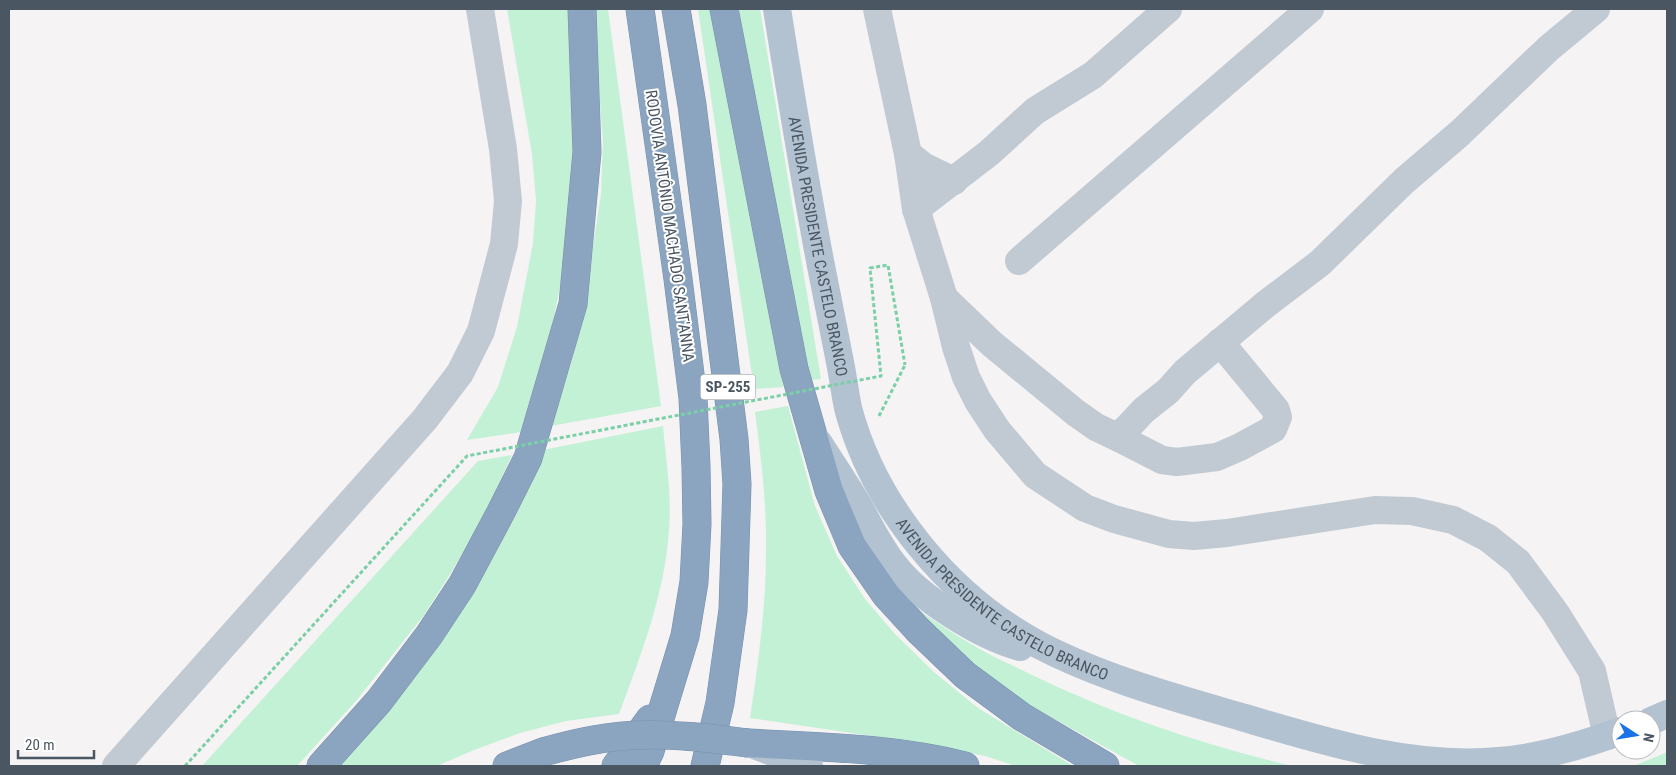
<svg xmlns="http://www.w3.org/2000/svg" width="1676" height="775" font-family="'Roboto Condensed',sans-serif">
<rect width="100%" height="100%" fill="#f5f3f3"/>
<!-- green -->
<g fill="#c3f1d5">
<path d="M 507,9 L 568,9 L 576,144 L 568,248 L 548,346 L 536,393 L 521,432 L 467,440 L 498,387 L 517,327 L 533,243 L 536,201 L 532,154 Z"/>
<path d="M 593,9 L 608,9 L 661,406 L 551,426 L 572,361 L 585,299 L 601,194 L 603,143 Z"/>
<path d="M 698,9 L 713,9 L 783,387 L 754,389 Z"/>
<path d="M 734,9 L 760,9 L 821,379 L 810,380 Z"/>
<path d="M 788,406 L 815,506 L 837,556 L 865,599 L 895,634 L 935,673 L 978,708 L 1073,766 L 1016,766 L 985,756 L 926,744 L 750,718 C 758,663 766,608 766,552 C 767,505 761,458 755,412 Z"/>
<path d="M 663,426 C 666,460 672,495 669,530 C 665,593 641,655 619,714 L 566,721 L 520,733 L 474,750 L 437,766 L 338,766 L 454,621 L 484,574 L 515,517 L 543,450 Z"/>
<path d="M 512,455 L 483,518 L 452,571 L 424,615 L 356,701 L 297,766 L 202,766 L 478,461 Z"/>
<path d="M 914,607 C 935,621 956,636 978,648 C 993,657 1010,664 1026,672 C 1111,714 1200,744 1292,766 L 1139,766 L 1013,696 L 973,665 Z"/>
<path d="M 1667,752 L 1667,766 L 1633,766 L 1663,754 Z"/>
</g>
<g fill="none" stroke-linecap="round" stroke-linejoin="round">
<defs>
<g id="highway">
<path d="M 640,9 L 678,279 L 693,398 L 696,467 L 697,524 L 694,582 L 685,636 L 650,751 L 643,766"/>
<path d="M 676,9 L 692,105 L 734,439 L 737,484 L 733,610 L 720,703 L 705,766"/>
<path d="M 724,9 L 794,369 L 829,491 L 852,546 L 886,595 L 918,630 L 965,675 L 1022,717 L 1105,766"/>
<path d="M 748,743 C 821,747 894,748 965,766"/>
<path d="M 321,766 L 379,701 L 429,635 L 462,585 L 501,512 L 528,458 L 573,304 L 587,152 L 582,9"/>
<path d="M 507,766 L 543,752"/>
<path d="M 616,766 L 650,719"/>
</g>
</defs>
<!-- highway casing -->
<use href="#highway" stroke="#7690ad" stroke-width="29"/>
<!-- path -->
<path stroke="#7ad0a6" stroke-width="3" stroke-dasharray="4 2.5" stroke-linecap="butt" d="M 879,416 L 905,365"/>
<!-- minor -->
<g stroke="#c1cad2" stroke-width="28">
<path d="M 877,9 L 908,154 L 916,209 L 944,298 L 956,347 L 966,377 L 978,401 L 997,430 L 1035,475 L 1085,508 L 1114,519 L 1169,534 L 1194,536 L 1227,533 L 1375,510 L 1412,511 L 1453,520 L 1488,538 L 1518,562 L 1555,612 L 1592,671 L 1607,736"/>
<path d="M 908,154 L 923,166 L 954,181"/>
<path d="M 916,209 L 989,153 L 1035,111 L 1093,75 L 1168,9"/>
<path d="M 1019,261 L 1310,9"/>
<path d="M 944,298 L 992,344 L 1076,413 L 1096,427 L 1117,437 L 1128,427 L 1144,410 L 1168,391 L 1185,372 L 1266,304 L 1320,263 L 1404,181 L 1460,133 L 1549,48 L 1596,9"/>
<path d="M 1117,437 L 1162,460 L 1177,462 L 1217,457 L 1240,447 L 1273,429 L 1278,417 L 1276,410 L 1220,342"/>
<path d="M 116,766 L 425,419 L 460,373 L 481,331 L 504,244 L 508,201 L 503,149 L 480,9"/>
</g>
<!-- major -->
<g stroke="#b3c2d1" stroke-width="28">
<path id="s1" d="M 777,9 C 791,96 805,184 822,271 C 828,301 834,331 840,362 C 843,377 845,393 848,408 C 874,506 949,597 1039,645 C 1102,678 1176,698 1245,718 C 1326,742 1412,769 1499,761 C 1539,758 1583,745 1621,731"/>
<path d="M 818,442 C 830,461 843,480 855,500 C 868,522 878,545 894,565 C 919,598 980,636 1020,647"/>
<path d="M 1651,721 L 1667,714"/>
<path d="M 754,745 L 809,766"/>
</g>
<!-- highway -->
<use href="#highway" stroke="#8ba5c1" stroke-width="28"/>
<defs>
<path id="highway-bridge" d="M 543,752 C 576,743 610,735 645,735 C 679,734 714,739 748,743"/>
</defs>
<!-- highway-bridge casing -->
<use href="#highway-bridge" stroke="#7690ad" stroke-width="29" stroke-linecap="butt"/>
<!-- path-bridge -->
<path stroke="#7ad0a6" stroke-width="3" stroke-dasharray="4 2.5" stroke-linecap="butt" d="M 185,766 L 467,456 L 881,376 L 870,268 L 888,265 L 905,365"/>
<!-- highway-bridge -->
<use href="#highway-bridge" stroke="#8ba5c1" stroke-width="28"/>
</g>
<g text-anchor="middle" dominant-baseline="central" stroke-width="4" stroke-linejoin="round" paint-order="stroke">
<!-- shield labels -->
<rect fill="#fff" stroke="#808990" stroke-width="1" x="700.5" y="374.5" width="55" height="25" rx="4"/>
<g font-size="15" font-weight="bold" fill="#4a5661">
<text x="728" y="387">SP-255</text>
</g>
<!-- street labels -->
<g font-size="16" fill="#4a5661" stroke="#fff">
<text transform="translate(670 226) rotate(82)">RODOVIA ANTÔNIO MACHADO SANT'ANNA</text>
<text stroke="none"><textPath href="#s1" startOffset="241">AVENIDA PRESIDENTE CASTELO BRANCO</textPath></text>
<text stroke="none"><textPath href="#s1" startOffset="661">AVENIDA PRESIDENTE CASTELO BRANCO</textPath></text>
</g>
</g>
<!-- border -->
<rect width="1676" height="775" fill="none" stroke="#4a5661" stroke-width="20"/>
<!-- north arrow -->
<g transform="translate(1636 735) rotate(102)"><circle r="24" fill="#ffffff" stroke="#b7bbc0"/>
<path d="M0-4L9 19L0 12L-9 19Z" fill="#1a73e8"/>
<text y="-8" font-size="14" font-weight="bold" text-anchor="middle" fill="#4a5661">N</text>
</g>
<!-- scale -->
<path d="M18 750v8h76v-8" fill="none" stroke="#4a5661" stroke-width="2.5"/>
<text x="25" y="750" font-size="15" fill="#4a5661" stroke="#ffffff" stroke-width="4" paint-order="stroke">20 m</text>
</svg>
